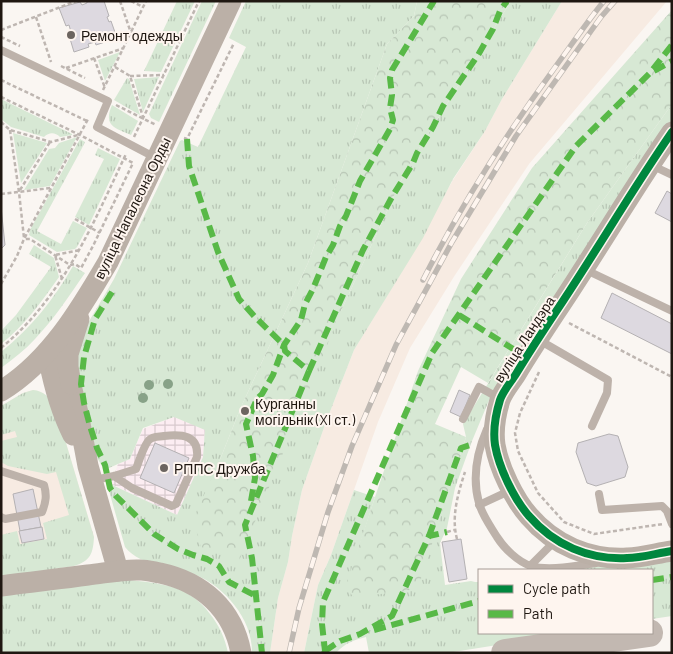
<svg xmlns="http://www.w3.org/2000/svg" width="673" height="654" font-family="Barlow,sans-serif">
<defs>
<pattern id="industrial-grid" width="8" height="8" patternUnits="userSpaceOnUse" patternTransform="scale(1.25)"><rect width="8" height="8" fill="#fcedf2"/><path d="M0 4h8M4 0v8" fill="none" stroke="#d8cace"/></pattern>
<pattern id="grass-tufts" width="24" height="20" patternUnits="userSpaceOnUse" patternTransform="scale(1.25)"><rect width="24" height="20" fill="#d7e8d4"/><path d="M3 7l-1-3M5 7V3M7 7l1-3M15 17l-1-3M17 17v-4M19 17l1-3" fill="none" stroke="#b8c6b5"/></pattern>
<pattern id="forest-crowns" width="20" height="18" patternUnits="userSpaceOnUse" patternTransform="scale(1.25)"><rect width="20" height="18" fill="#d7e8d4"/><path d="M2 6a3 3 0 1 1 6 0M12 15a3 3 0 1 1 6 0" fill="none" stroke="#b8c6b5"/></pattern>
</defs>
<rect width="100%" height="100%" fill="#faf6f2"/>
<!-- built -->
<g fill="#f7ebe2">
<path d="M 562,1 L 667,1 L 529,164 L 455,275 L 410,348 L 378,422 L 331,555 L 318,585 L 304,653 L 270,653 L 278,598 L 288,562 L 292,536 L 302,490 L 326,422 L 354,350 L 401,273 L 453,180 L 485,131 L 502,99 Z"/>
<path d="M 33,390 L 43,393 L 55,406 L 94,537 L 1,561 L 1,406 L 23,393 Z"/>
</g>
<!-- industrial -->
<path fill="url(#industrial-grid)" d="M 174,417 L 205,429 L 203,457 L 177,515 L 111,484 L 118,464 L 130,459 L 143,429 Z"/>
<!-- grass -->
<g fill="url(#grass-tufts)">
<path d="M 177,1 L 195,1 L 161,72 L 144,71 Z"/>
<path d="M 202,1 L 216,1 L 159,122 L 151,118 L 149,114 Z"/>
<path d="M 246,1 L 417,1 L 414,16 L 387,44 L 308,263 L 241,407 L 219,462 L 341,311 L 407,168 L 511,1 L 562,1 L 502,99 L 485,131 L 453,179 L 423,238 L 354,350 L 326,422 L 302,490 L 292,536 L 288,562 L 278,598 L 270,653 L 252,653 C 253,620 225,587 196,575 C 172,565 142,568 125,547 L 107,484 L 110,484 L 177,515 L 203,457 L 205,430 L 174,417 L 143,428 L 130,459 L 118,464 L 109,468 L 102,466 L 90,446 L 76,358 L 85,328 L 114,279 L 180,141 L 182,140 L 198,147 L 246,47 L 229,38 Z"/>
<path d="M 120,52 L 105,81 L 98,60 Z"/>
<path d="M 159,77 L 143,112 L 134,79 Z"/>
<path d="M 127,78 L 129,79 L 140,115 L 114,100 Z"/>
<path d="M 1,99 L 72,134 L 72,135 L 60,137 C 55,132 49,132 44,137 L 11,127 L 1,119 Z"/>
<path d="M 672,104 L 672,121 L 490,398 L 472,441 L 455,488 L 447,528 L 440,543 L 445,585 L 471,581 L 475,582 L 479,582 L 479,633 L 572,633 L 447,653 L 369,653 L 366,637 C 354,640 345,643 336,653 L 304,653 L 318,585 L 331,555 L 354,490 L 375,497 L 346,588 L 418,585 L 466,437 L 463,424 L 587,223 Z"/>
<path d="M 112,105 L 138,121 L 131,135 C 115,128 103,126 112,105 Z"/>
<path d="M 13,133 L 47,143 L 21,183 Z"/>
<path d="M 77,137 L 50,186 L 24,190 L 49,149 L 55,148 L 59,143 Z"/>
<path d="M 80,139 L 85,142 L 81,150 L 37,231 L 61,244 L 73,221 L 87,228 L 77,247 L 75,249 L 57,252 L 29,235 L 30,230 Z"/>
<path d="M 98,148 L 120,159 L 89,225 L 75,217 L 104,159 L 95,155 Z"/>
<path d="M 34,245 L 54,258 L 59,277 C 42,301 25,325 1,344 L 1,331 L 16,315 L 51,267 L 29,254 Z"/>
<path d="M 73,266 L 85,273 C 69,296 54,319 35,339 C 25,350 13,359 1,368 L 1,352 C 31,328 54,299 73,266 Z"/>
<path d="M 33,390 C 44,391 49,397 55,406 L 94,537 C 93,553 91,561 74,566 L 1,577 L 1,535 L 17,531 L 20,544 L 47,539 L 43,523 L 69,515 L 56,472 L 47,474 L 8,466 L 1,462 L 1,441 L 17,437 L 15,431 L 1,435 L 1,406 L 23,393 Z"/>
<path d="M 672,557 L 672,616 L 652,619 L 652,570 L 571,570 Z"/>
<path d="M 118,579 C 139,581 173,583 190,595 C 198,600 205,607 210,614 C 219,625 225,638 228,653 L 1,653 L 1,595 Z"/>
</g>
<!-- forest -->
<g fill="url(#forest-crowns)">
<path d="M 417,1 L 511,1 L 407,168 L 341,311 L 239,561 L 201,547 L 193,519 L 219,462 L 241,407 L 308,263 L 387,44 L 414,16 Z"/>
<path d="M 672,10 L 672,104 L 587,223 L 488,383 L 461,367 L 435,424 L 466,437 L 419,585 L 407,591 L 354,597 L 345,588 L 375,497 L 418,371 L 461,279 L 532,168 Z"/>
</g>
<!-- building -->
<g fill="#ddd9e0" stroke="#b4b1b3">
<path d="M 87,1 L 104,1 L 109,16 L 107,17 L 109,22 L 111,21 L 117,38 L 96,45 L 95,42 L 88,44 L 89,47 L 74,52 L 68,32 L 71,32 L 69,25 L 66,26 L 59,8 L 80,2 L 82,5 L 87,3 Z"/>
<path d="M 667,191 L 672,194 L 672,222 L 655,213 Z"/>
<path d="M 1,207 L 5,245 L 1,249 Z"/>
<path d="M 612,293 L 672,324 L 672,354 L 601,318 Z"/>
<path d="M 459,390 L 470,395 L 461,417 L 450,412 Z"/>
<path d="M 609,434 L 618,436 L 628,467 L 625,477 L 596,486 L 587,483 L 576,452 L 578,443 Z"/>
<path d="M 155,443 L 189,458 L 174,493 L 140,478 Z"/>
<path d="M 33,489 L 41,527 L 20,531 L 13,494 Z"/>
<path d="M 42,527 L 44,539 L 22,543 L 19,531 Z"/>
<path d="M 461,539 L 467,579 L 449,582 L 442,542 Z"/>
</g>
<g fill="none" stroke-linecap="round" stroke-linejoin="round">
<!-- path -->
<g stroke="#beb6b1" stroke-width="2.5" stroke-dasharray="4 2.5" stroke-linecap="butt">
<path d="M 120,1 L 131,33"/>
<path d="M 131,1 L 143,7"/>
<path d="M 36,17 L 51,62"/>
<path d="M 1,30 L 76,1"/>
<path d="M 1,37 L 20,46"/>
<path d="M 94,58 L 105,88"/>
<path d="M 61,66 L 85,78"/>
<path d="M 115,67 L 130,76 L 143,117"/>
<path d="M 66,68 L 124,48"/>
<path d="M 130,76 L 164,75"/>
<path d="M 1,80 L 87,121"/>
<path d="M 103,90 L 146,1"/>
<path d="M 1,97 L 80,135 L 133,163 L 93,246 L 81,268 L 75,264 L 70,265 L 30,239 L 24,239"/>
<path d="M 116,105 L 156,125"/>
<path d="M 1,122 L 10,130 L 51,142 L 78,135"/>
<path d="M 10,130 L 19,192 L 24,238"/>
<path d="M 134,137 L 199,1"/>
<path d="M 184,138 L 187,139 L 234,43"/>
<path d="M 20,190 L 50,142"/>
<path d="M 1,194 L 51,188"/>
<path d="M 75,219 L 100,233"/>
<path d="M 62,279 L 55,255 L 80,250"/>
<path d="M 1,284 L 17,256 L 24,239 L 88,119"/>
<path d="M 569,323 L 672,377"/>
<path d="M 1,348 C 63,297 93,224 126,154"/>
<path d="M 539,372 L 520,413 L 515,433 L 518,451 L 538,493 L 564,522 L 594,534 L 663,524"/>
<path d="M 447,532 L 454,530"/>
<path d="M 457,539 C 451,517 458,493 465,472"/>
</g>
<!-- lane -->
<g stroke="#bdb2aa" stroke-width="8">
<path d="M 1,50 L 108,101 L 97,127 L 156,158"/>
<path d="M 651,165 L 672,175"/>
<path d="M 586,270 L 672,311"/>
<path d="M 539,340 L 608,380 L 607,393 L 592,426"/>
<path d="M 463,419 L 479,387 L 499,398"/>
<path d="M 487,429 C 477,452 472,478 479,503 C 482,515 491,527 497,537 C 504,548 518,562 531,566 C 548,571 578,566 596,563"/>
<path d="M 1,471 L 44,485 C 47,495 46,502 42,512 L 5,519 L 1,517"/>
<path d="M 94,480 L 114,476 L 136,469 C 139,461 144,445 149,440 C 153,436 160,437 164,436 C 182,434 199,435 197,457 L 176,504 L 172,506 L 132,488 L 114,476"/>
<path d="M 599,494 L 602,510 L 662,506 L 667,511 L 672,524"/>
<path d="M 479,505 L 511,490"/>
<path d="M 530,566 L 555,541"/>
</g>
<!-- secondary -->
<g stroke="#bbb0a7" stroke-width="21">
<path d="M 672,132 C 634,187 600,245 563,301 C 547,325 531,349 516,374 C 511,382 503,391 500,400 C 496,413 493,431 495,445 C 499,468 514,499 529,516 C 554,545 589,560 627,558 C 642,558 657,553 672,551"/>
<path d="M 47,352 L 71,386 L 78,413 L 88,466 L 118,571"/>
<path d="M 49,360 C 54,386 61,411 73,435"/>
<path d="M 71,384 L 68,367 L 68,354 L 79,319"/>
<path d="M 1,391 C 49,362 80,310 108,262 L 231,1"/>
<path d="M 1,586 C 30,582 59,579 88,575 C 106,573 123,569 141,570 C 147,570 154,572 160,573 C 202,582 233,609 241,653"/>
</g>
<!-- highway -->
<path stroke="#c2b8b1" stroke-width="28" d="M 505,653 L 649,633"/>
<defs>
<g id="rail">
<path d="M 423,280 C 461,205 507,133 556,66 C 572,44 587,22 604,1"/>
<path d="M 289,653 L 299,608 L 328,512 L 352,446 L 396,345 L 452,242 L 516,136 L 601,17 L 615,1"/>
</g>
</defs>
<!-- rail casing -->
<use href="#rail" stroke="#beb8b2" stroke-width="5.5"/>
<!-- rail -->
<use href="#rail" stroke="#fef5ef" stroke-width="4" stroke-dasharray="11" stroke-linecap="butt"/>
<!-- quiet -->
<g stroke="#58b947" stroke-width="6" stroke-dasharray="12 6" stroke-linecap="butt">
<path d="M 653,69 L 672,45"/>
<path d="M 187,139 L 189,166 L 218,252 L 239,299 L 255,317 L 284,345 L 285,351 L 309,371 L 245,525 L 252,558 L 262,653"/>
<path d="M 112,292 L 95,319 L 84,357 L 81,384 L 84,403 L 90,426 L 97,448 L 105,465 L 110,488 L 116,496 L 154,534 L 178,549 L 193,555 L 207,559 L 219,566 L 229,582 L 256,596"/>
<path d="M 459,315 L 526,357"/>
<path d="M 309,371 L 363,250 L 392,197 L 413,163 L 417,153 L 433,127 L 443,106 L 478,55 L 493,29 L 500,11 L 507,1"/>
<path d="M 251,501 L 255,478 L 253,456 L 246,424 L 257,399 L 262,394 L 273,375 L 284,345 L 301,320 L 305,304 L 313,289 L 326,257 L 333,245 L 340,226 L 346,216 L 360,181 L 390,129 L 393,120 L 390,108 L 392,95 L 390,78 L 392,70 L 434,1"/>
<path d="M 429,536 L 461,448 L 473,444"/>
<path d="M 652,580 L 672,577"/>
<path d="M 374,630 L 479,601"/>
<path d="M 325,651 L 340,641 L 360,634 L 392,616 L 429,536 L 447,532"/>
<path d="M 324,653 L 325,651 L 322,624 L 323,602 L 432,353 L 576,146 L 650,73 L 672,61"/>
</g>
<defs>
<path id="cycleway" d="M 672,132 C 634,187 600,245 563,301 C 547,325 531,349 516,374 C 511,382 503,391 500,400 C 496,413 493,431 495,445 C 499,468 514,499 529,516 C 554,545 589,560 627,558 C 642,558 657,553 672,551"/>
</defs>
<!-- cycleway casing -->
<use href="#cycleway" stroke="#fef5ef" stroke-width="11"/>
<!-- cycleway -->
<use href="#cycleway" stroke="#00873e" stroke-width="8"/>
</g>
<!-- trees -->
<g fill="#88a288">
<circle cx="168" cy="384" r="5"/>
<circle cx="149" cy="385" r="5"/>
<circle cx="143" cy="398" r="5"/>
</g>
<!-- markers -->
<g fill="#6c6560" stroke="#fef5ef" stroke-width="2">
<circle cx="71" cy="35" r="5"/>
<circle cx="245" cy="411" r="5"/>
<circle cx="164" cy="468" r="5"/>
</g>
<g text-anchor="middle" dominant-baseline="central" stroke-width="4" stroke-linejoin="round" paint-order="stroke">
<!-- poi labels -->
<g font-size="14" fill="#1f1711" stroke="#fef5ef" text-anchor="start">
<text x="81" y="35">Ремонт одежды</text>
<text x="255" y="403">Курганны<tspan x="255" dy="16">могільнік (XI ст.)</tspan></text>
<text x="174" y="468">РППС Дружба</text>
</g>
<!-- street labels -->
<g font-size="14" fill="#1f1711" stroke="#fef5ef">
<text transform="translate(132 208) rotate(-64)">вуліца Напалеона Орды</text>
<text transform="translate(524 339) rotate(-57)">вуліца Ландэра</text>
</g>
</g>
<!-- border -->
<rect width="673" height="654" fill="none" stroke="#1f1711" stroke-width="5"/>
<!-- legend -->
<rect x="478" y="569" width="175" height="65" fill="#fef5ef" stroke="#a59c96"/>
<rect x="488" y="585" width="25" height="8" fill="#00873e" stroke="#a59c96"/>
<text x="523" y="594" font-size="15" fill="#1f1711">Cycle path</text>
<rect x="488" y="610" width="25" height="8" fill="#58b947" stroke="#a59c96"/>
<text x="523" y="619" font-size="15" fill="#1f1711">Path</text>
</svg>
